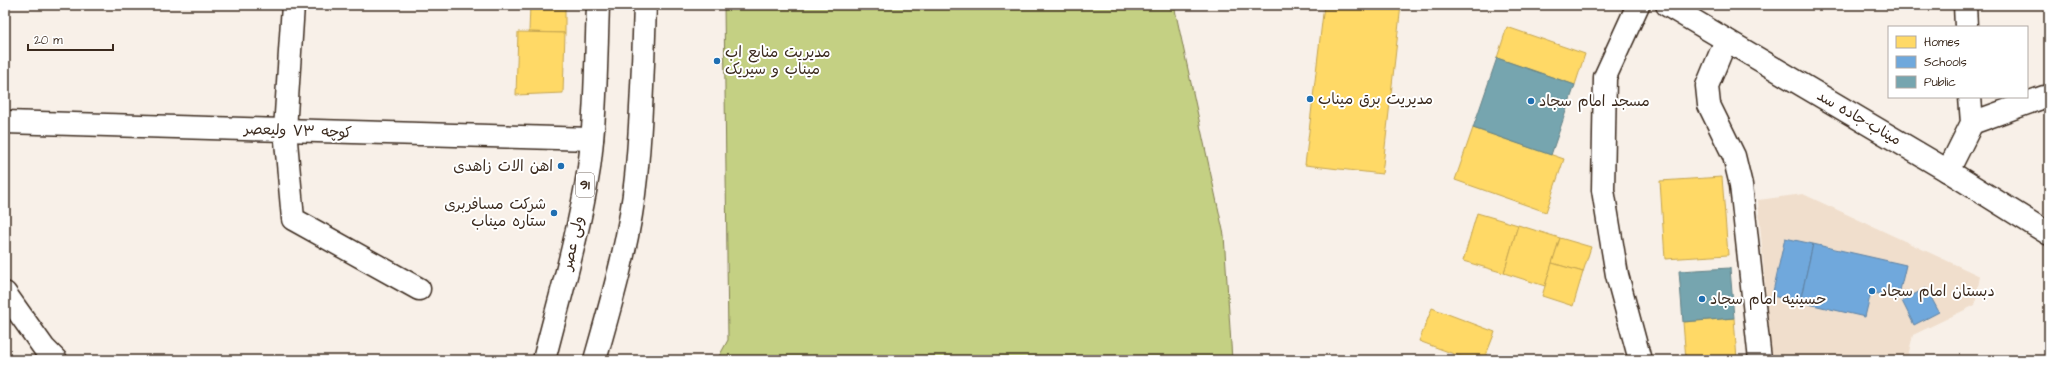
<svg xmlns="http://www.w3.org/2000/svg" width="2054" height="365" font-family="'Architects Daughter','Playpen Sans Arabic',sans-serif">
<rect width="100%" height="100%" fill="#f8f0e8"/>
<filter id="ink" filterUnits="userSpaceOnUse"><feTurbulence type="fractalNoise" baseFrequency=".025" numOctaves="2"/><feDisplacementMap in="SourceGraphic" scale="8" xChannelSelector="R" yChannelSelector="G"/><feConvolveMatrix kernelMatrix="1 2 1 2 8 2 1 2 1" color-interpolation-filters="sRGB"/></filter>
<g filter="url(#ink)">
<!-- built -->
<path fill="#f0decc" d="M 1803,194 L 1980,276 L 1975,305 L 1913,335 L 1907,360 L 1771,360 L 1758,200 Z"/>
<!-- green -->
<path fill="#c4d083" stroke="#807d50" d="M 724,5 L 1174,5 L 1224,235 L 1232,360 L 717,360 L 728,340 Z"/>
<!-- homes -->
<g fill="#ffd966" stroke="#c4a450">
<path d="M 530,5 L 565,5 L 565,33 L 529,32 Z"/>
<path d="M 1324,5 L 1401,5 L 1382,174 L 1305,165 Z"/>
<path d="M 1507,27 L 1585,54 L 1575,85 L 1497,58 Z"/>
<path d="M 518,32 L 565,33 L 563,93 L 516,95 Z"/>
<path d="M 1473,128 L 1564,159 L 1546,212 L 1455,180 Z"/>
<path d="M 1722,177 L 1728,255 L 1665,259 L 1660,181 Z"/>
<path d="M 1477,213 L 1518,225 L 1504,273 L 1463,261 Z"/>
<path d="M 1518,225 L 1560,238 L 1545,286 L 1504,273 Z"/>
<path d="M 1560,238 L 1591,247 L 1583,272 L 1552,263 Z"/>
<path d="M 1552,263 L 1583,272 L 1573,306 L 1542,296 Z"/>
<path d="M 1432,308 L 1495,332 L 1484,360 L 1470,360 L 1419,341 Z"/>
<path d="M 1734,318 L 1737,360 L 1686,360 L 1683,322 Z"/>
</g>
<!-- schools -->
<g fill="#6fa8dc" stroke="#5f82a3">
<path d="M 1785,238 L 1813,244 L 1800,302 L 1772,296 Z"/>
<path d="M 1813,244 L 1906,265 L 1898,299 L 1871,292 L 1865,317 L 1800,302 Z"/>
<path d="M 1926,288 L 1939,312 L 1914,325 L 1902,301 Z"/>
</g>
<!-- public -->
<g fill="#76a5af" stroke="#648084">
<path d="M 1497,58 L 1575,85 L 1551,155 L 1473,128 Z"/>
<path d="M 1730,268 L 1734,318 L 1683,322 L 1679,271 Z"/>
</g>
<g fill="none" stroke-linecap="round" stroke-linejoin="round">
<defs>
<g id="street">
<path d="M 293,5 L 285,130 L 293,219 L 419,289"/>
<path d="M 1638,5 L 1605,77 L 1603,190 L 1617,275 L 1640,360"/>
<path d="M 1965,5 L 1966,27"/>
<path d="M 1726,40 L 1707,86 L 1709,105 L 1734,156 L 1741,185 L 1760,360"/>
<path d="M 5,122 L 592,139"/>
<path d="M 1972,123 L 2044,97 L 2049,97"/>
<path d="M 1948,171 L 1972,123 L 1970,97"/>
<path d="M 5,293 L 44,348 L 56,360"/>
</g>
<path id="secondary" d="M 1667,5 L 1948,171 L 2049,234"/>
<g id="primary">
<path d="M 544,360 C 560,297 579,233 589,168 C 596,114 596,60 598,5"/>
<path d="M 595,360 C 612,300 630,239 636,177 C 642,120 643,62 645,5"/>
</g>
</defs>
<!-- street casing -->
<use href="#street" stroke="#3b2a1e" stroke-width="25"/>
<!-- secondary casing -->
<use href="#secondary" stroke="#3b2a1e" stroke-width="25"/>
<!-- primary casing -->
<use href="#primary" stroke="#3b2a1e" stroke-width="25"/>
<!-- street -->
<use href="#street" stroke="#fff" stroke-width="22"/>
<!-- secondary -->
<use href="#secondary" stroke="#fff" stroke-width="22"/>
<!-- primary -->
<use href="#primary" stroke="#fff" stroke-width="22"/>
</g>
</g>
<!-- markers -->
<g fill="#1f6fb2" stroke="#fff" stroke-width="1.5">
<circle cx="717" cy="61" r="4"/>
<circle cx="1310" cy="99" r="4"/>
<circle cx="1531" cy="101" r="4"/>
<circle cx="561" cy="166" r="4"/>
<circle cx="554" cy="213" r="4"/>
<circle cx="1872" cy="291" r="4"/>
<circle cx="1702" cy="299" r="4"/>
</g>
<g text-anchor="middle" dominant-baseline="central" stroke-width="4" stroke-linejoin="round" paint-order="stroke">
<!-- shield labels -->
<rect fill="#fff" stroke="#766a62" stroke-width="1" x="576" y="173" width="18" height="24" rx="3"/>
<g font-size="14" font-weight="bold" fill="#3b2a1e">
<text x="585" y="185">91</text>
</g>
<!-- poi labels -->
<g font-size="15" fill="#3b2a1e" stroke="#fff" text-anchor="start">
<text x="725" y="52">مدیریت منابع اب<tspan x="725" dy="17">میناب و سیریک</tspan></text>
<text x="1318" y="99">مدیریت برق میناب</text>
<text x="1539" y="101">مسجد امام سجاد</text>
<text x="553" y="166" text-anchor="end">اهن الات زاهدی</text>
<text x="546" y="204" text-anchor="end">شرکت مسافربری<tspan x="546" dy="17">ستاره میناب</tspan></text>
<text x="1880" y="291">دبستان امام سجاد</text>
<text x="1710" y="299">حسینیه امام سجاد</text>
</g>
<!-- street labels -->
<g font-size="15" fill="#3b2a1e" stroke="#fff">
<text transform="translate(1859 118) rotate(30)">میناب-جاده سد</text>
<text transform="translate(298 131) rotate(2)">کوچه ۷۳ ولیعصر</text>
<text transform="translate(573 243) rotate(-77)">ولی عصر</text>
</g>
</g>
<!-- margin -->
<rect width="2054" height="365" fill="none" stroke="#fff" stroke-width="20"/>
<rect x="10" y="10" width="2034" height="345" fill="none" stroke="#3b2a1e" stroke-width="1.5" filter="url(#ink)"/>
<!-- legend -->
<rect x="1888" y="26" width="140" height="72" fill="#ffffff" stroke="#b1aaa5"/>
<rect x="1896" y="36" width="20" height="12" fill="#ffd966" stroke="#b1aaa5"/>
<text x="1924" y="46" font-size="12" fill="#3b2a1e">Homes</text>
<rect x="1896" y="56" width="20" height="12" fill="#6fa8dc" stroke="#b1aaa5"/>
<text x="1924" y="66" font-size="12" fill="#3b2a1e">Schools</text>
<rect x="1896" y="76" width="20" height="12" fill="#76a5af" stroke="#b1aaa5"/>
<text x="1924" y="86" font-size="12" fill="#3b2a1e">Public</text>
<!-- scale -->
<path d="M28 44v6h85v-6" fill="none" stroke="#3b2a1e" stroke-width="2"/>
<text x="34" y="44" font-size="12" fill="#3b2a1e" stroke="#ffffff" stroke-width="3" paint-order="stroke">20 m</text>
</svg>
